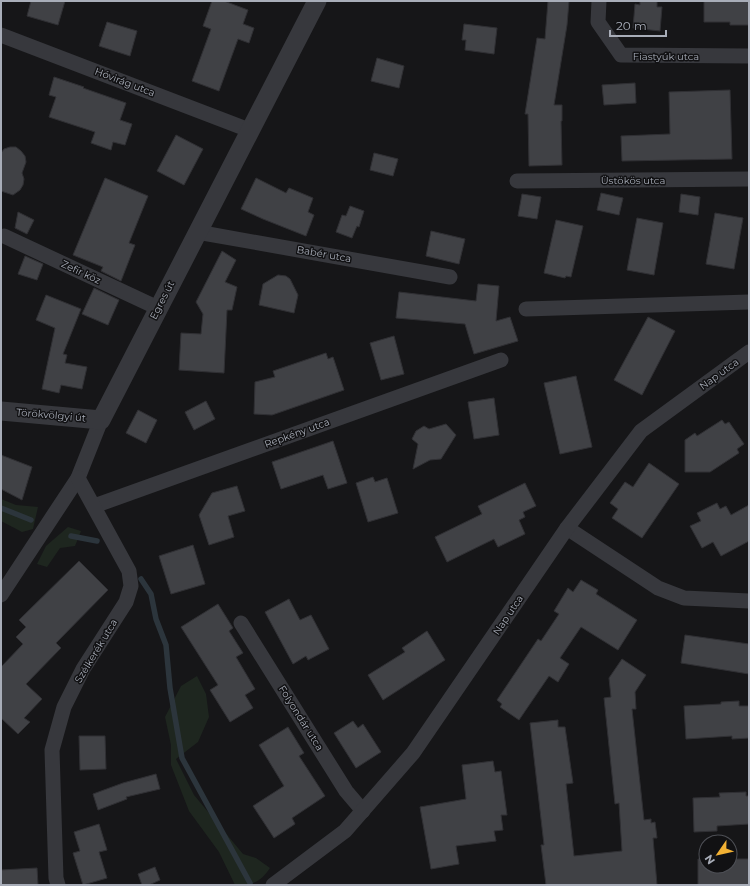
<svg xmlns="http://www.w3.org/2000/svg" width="750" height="886" font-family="Montserrat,sans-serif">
<rect width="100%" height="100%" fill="#161618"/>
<!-- green -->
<g fill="#1e261f">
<path d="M 1,499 L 16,505 L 38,507 L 33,529 L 22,532 L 1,521 Z"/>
<path d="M 68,527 L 81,531 L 75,546 L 60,548 L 47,567 L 37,564 L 46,546 Z"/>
<path d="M 197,676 L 206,694 L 209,717 L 198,742 L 176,759 L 194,795 L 243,854 L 256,858 L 270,868 C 260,883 252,885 235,885 L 219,852 L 189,811 L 171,765 L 171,745 L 165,717 L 181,686 Z"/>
</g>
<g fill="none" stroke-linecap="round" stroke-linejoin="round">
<!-- stream -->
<g stroke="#2c353c" stroke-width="5.5">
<path d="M 1,508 L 31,520"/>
<path d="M 71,536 L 97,541"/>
<path d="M 141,579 L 151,594 L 156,619 L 166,645 L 170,688 L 182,758 L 250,883"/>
</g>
</g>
<!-- building -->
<g fill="#404145" stroke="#303034">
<path d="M 31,1 L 65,1 L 58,25 L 27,16 Z"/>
<path d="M 212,1 L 224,1 L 248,10 L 243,24 L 254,28 L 249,43 L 238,39 L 219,91 L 192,81 L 211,29 L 203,26 Z"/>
<path d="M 548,1 L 569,1 L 567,25 L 554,105 L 562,105 L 562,121 L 561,121 L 562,165 L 529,166 L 528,114 L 525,114 L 537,38 L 545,39 Z"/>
<path d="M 640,1 L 657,1 L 657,7 L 662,7 L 660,31 L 633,28 L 635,4 L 640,5 Z"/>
<path d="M 704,1 L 749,1 L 749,25 L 730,25 L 730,22 L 704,22 Z"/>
<path d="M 107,22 L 137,31 L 130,56 L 99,46 Z"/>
<path d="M 464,24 L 497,28 L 494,54 L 465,50 L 466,40 L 462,40 Z"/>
<path d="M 377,58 L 404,66 L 399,88 L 371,81 Z"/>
<path d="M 54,77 L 84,87 L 83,88 L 126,103 L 120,120 L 132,124 L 125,145 L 113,142 L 111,150 L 91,143 L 95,132 L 49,117 L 56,97 L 49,95 Z"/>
<path d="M 635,83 L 636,103 L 604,105 L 602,85 Z"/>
<path d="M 730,90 L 732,159 L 622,161 L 621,136 L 670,134 L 669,92 Z"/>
<path d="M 176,135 L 203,149 L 184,185 L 157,171 Z"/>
<path d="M 10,147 L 16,147 L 21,151 L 25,156 L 26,162 L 22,173 L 24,179 L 23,185 L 20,190 L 13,195 L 1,191 L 1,153 L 4,149 Z"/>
<path d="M 374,153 L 398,159 L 393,176 L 370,170 Z"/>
<path d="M 105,178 L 148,196 L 129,243 L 135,245 L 121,281 L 101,271 L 103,267 L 73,255 Z"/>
<path d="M 256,178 L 286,193 L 289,188 L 313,198 L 308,212 L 314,215 L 306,236 L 263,219 L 241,209 Z"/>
<path d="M 601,193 L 623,198 L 619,215 L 597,210 Z"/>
<path d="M 522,194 L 541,197 L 537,219 L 518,216 Z"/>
<path d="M 681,194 L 700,197 L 698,215 L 679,212 Z"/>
<path d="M 350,206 L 364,211 L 359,227 L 357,226 L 352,238 L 336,232 L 342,215 L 346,216 Z"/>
<path d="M 18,212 L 34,220 L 27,234 L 15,228 Z"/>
<path d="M 715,213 L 743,218 L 734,269 L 706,264 Z"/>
<path d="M 637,218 L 663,223 L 654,275 L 627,270 Z"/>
<path d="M 556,220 L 583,226 L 571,277 L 566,276 L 565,278 L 544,273 Z"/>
<path d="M 431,231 L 465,239 L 459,264 L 426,256 Z"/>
<path d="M 222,251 L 236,260 L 225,282 L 237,287 L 232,310 L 227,310 L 224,373 L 179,370 L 181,333 L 201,334 L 203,314 L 196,302 Z"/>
<path d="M 25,256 L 43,264 L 37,280 L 18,274 Z"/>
<path d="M 278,275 L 286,276 L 290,279 L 298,295 L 294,313 L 259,305 L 263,284 Z"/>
<path d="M 478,284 L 499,286 L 496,321 L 510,317 L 518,341 L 474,354 L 465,324 L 396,318 L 399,292 L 476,301 Z"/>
<path d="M 94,288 L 119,300 L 108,325 L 82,314 Z"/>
<path d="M 46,295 L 81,309 L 63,354 L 67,355 L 65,363 L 87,367 L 82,389 L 61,385 L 59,393 L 42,389 L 55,328 L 36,320 Z"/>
<path d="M 648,317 L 675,331 L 642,395 L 614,380 Z"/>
<path d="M 394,336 L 404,374 L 381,380 L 370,343 Z"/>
<path d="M 326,353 L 328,359 L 333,357 L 344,390 L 272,415 L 254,414 L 255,382 L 275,377 L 273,371 Z"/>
<path d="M 576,376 L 592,447 L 560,454 L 544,383 Z"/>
<path d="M 494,398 L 499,435 L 474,439 L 468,402 Z"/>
<path d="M 206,401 L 215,419 L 194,430 L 185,412 Z"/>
<path d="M 138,410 L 157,420 L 146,443 L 126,433 Z"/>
<path d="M 722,420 L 725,424 L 729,422 L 744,444 L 737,449 L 739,453 L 710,472 L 685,472 L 685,440 L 695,433 L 697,436 Z"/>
<path d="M 446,424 L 456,435 L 441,459 L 430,460 L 413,469 L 418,444 L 412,439 L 416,431 L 424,426 L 429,429 Z"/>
<path d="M 333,441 L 347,483 L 328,489 L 323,475 L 281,489 L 272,462 Z"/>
<path d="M 1,455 L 32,467 L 22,500 L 1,489 Z"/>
<path d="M 649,463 L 679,484 L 642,538 L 612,518 L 618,509 L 610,503 L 625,482 L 633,487 Z"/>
<path d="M 373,477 L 375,482 L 387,478 L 398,513 L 368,522 L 356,483 Z"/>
<path d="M 525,483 L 536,506 L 523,512 L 525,517 L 519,520 L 525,534 L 498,547 L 494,539 L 447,562 L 435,537 L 482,514 L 478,506 Z"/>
<path d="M 237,486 L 245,511 L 228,516 L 234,537 L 209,545 L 199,515 L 212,493 Z"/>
<path d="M 717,503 L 720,509 L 726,506 L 731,515 L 749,505 L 749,541 L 721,556 L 713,542 L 702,548 L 690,526 L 701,521 L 697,513 Z"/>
<path d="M 193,545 L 205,584 L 171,594 L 159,556 Z"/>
<path d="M 79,561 L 108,590 L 56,643 L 61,648 L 26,684 L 42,699 L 24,718 L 30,722 L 18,734 L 1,718 L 1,667 L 23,644 L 16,637 L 26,627 L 19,620 Z"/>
<path d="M 581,580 L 598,590 L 596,594 L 637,620 L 618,650 L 581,627 L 560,658 L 569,664 L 558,682 L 549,676 L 519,720 L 500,707 L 502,704 L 497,700 L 538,639 L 541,641 L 559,614 L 554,611 L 568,588 L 573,592 Z"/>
<path d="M 289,599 L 300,620 L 311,615 L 329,649 L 308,660 L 306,656 L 293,664 L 265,612 Z"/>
<path d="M 218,604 L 233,628 L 229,631 L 243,653 L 236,657 L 255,689 L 245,695 L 253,708 L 230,722 L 210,690 L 218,685 L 181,627 Z"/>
<path d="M 427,631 L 445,660 L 383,700 L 368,675 L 405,652 L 402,648 Z"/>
<path d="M 685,635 L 749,644 L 749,674 L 681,663 Z"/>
<path d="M 622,659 L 646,675 L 635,692 L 636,709 L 632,709 L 644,820 L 651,819 L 651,823 L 655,822 L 657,838 L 653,838 L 657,885 L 546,885 L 541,845 L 544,845 L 530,723 L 558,720 L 558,727 L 565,727 L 573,783 L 566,784 L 574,856 L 622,851 L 619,803 L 615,804 L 604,698 L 611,697 L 609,678 Z"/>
<path d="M 739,701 L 739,706 L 749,706 L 749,738 L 732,739 L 732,736 L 686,739 L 684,706 L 721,704 L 721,702 Z"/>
<path d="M 353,721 L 358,728 L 363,724 L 381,752 L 356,768 L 334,733 Z"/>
<path d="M 288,727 L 304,753 L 299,756 L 325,796 L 292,818 L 295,824 L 274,838 L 253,806 L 284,786 L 259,745 Z"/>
<path d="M 79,736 L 105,736 L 106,769 L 80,770 Z"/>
<path d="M 493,761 L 495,772 L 501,771 L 507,815 L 501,815 L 503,830 L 494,831 L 496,841 L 456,846 L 459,864 L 431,869 L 420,807 L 466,799 L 462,765 Z"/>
<path d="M 156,774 L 160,789 L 126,797 L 127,799 L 98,810 L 93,794 L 123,783 Z"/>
<path d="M 746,792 L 746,796 L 749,796 L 749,824 L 717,826 L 717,831 L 694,832 L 693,798 L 720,797 L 719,793 Z"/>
<path d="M 99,824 L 107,850 L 99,852 L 107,878 L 83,885 L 73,853 L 80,851 L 74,832 Z"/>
<path d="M 698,859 L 706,859 L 706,866 L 730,866 L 730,859 L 749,859 L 749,885 L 698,885 Z"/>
<path d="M 155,867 L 160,880 L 149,885 L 142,885 L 138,874 Z"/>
<path d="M 37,868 L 38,885 L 1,885 L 1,870 Z"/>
</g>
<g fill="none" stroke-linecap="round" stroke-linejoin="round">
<!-- minor -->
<g stroke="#37383d" stroke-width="15">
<path d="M 599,1 L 598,22 L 621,55 L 749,56"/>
<path d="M 1,35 L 249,130"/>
<path d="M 517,181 L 749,179"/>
<path d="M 197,232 L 450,277"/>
<path d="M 4,236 L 158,308"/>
<path d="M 526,309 L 749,302"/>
<path d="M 94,506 L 501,360"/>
<path d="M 567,528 L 658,588 L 684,598 L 749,601"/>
<path d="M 1,595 L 78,478 L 101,420"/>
<path d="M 241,623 L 346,791 L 363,811"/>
<path d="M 58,885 L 56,878 L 52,750 L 64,707 L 83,669 L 126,602 L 131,586 L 129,571 L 78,478"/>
<path d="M 273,885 L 345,831 L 413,753 L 567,528 L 641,431 L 749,352"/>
</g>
<!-- tertiary -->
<path stroke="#37383d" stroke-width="19" d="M 1,411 L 101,420 L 317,1"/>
</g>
<g text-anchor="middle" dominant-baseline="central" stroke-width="3" stroke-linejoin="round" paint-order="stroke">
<!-- street labels -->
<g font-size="10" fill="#a8adb8" stroke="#111113">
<text x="666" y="56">Fiastyúk utca</text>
<text transform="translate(125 82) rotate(21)">Hóvirág utca</text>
<text x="633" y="180">Üstökös utca</text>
<text transform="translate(324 254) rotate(10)">Babér utca</text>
<text transform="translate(81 272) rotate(25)">Zefír köz</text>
<text transform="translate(162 300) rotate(-63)">Egres út</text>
<text transform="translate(719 374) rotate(-36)">Nap utca</text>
<text transform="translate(51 415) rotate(5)">Törökvölgyi út</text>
<text transform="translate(297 433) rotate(-20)">Repkény utca</text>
<text transform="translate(508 615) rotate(-56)">Nap utca</text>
<text transform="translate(96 651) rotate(-59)">Szélkerék utca</text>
<text transform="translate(301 718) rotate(58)">Folyondár utca</text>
</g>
</g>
<!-- border -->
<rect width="750" height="886" fill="none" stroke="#a8adb8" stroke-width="4"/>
<!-- north arrow -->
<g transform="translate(718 854) rotate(236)"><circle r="19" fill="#111113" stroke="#4d4f55"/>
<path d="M0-3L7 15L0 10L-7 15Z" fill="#f2b134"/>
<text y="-6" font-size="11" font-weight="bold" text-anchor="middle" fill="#a8adb8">N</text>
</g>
<!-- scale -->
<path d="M610 30v6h56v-6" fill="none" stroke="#a8adb8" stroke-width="2"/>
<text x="616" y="30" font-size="12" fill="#a8adb8" stroke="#111113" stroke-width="3" paint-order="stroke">20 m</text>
</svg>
